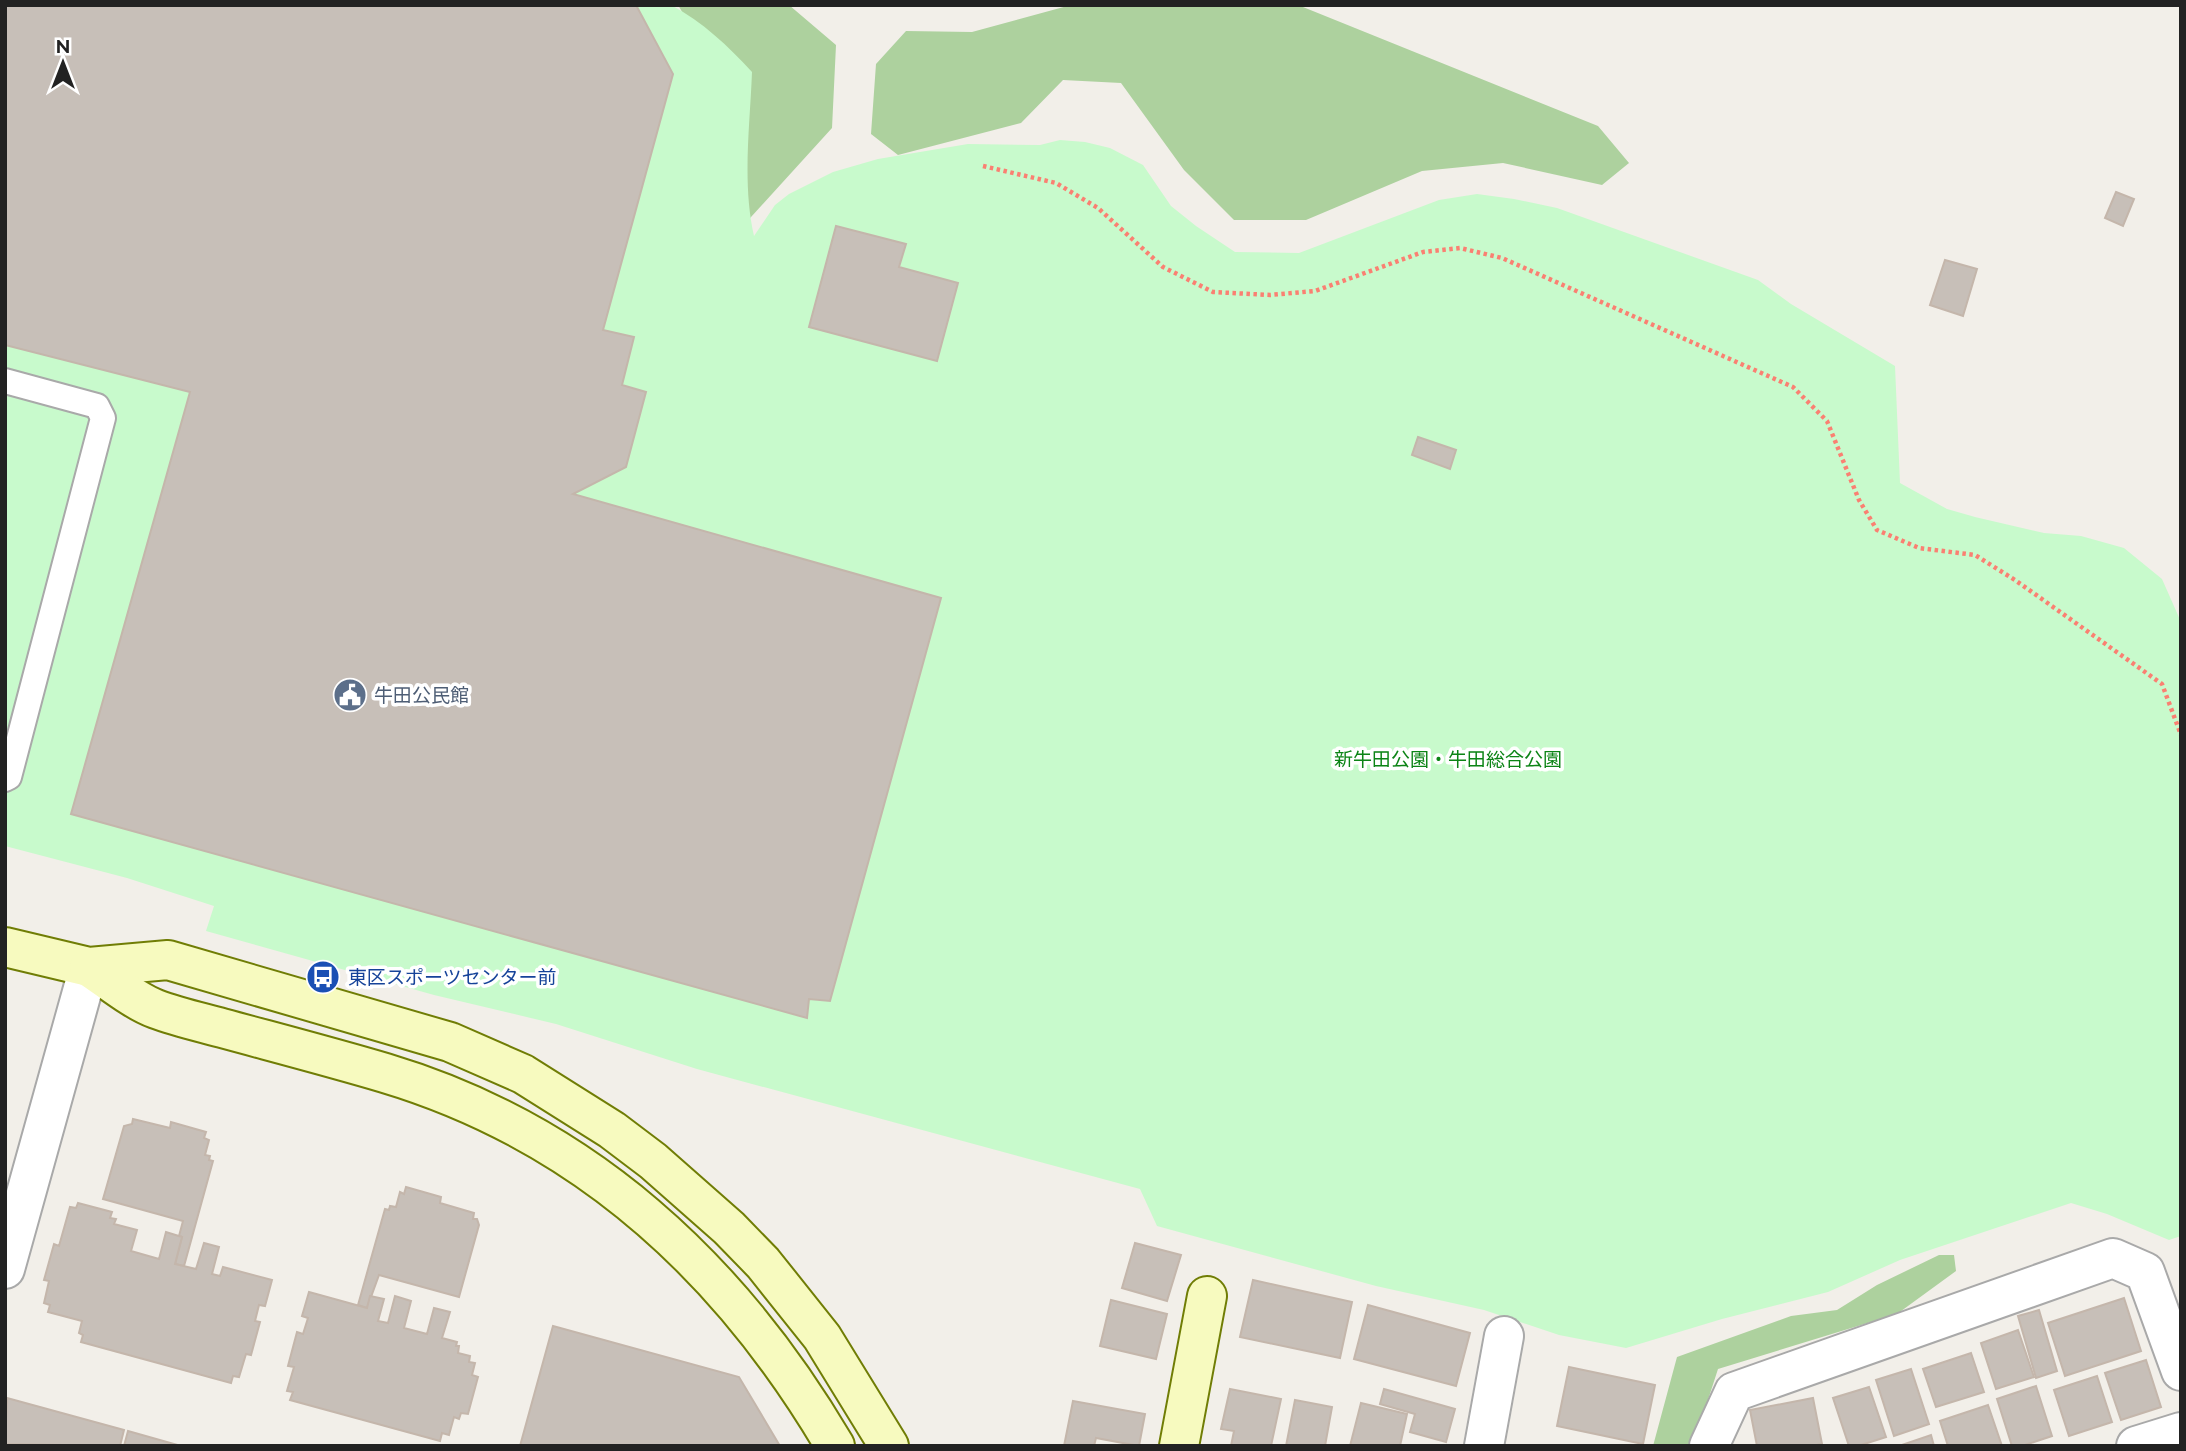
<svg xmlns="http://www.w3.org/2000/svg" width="2186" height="1451" font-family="Raleway,'Noto Sans JP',sans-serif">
<rect width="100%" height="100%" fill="#f2efe9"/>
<!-- forest -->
<g fill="#add19e">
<path d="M 678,5 L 789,5 L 836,45 L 832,128 L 741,228 L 686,494 L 721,77 Z"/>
<path d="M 1071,5 L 1298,5 L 1598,126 L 1629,163 L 1602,185 L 1503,163 L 1422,171 L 1306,220 L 1234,220 L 1184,170 L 1121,83 L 1063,80 L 1021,123 L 898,155 L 871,134 L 876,64 L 906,31 L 972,32 Z"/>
<path d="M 1939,1255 L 1954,1255 L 1956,1271 L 1897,1314 L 1718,1369 L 1693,1446 L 1653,1446 L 1677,1357 L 1791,1316 L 1837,1310 L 1877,1285 Z"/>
</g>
<!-- park -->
<path fill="#c8facc" d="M 5,5 L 671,5 C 703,22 728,46 752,72 C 750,126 742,183 754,236 L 775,205 L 789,194 L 833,172 L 878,159 L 968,144 L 1040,145 L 1060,140 L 1085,142 L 1110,148 L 1143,165 L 1171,206 L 1196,226 L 1235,252 L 1299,253 L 1439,200 L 1477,194 L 1514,199 L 1557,208 L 1758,280 L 1791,304 L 1895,366 L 1900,483 L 1947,509 L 1975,517 L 2044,533 L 2081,536 L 2124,548 L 2162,579 L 2181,622 L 2181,1236 L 2169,1240 L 2107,1214 L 2071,1203 L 1900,1260 L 1828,1292 L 1722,1319 L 1626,1348 L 1559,1335 L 1484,1310 L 1376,1286 L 1157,1226 L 1140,1189 L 697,1069 L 556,1024 L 434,995 L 206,931 L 214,906 L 127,878 L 5,846 Z"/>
<!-- building -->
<g fill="#c7bfb8" stroke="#c4b6ab" stroke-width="2">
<path d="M 5,5 L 636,5 L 673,74 L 603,330 L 634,337 L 622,385 L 646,392 L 626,467 L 573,494 L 941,598 L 830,1001 L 809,999 L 807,1018 L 71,814 L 190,392 L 5,345 Z"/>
<path d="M 2116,192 L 2134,199 L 2123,226 L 2105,218 Z"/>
<path d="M 836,226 L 906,244 L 899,267 L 958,283 L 937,361 L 809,327 Z"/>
<path d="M 1945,260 L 1977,269 L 1963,316 L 1930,305 Z"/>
<path d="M 1418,437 L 1456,450 L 1450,469 L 1412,455 Z"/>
<path d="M 133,1119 L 170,1128 L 171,1122 L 206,1132 L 204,1138 L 209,1140 L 205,1155 L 210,1156 L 209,1160 L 213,1161 L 184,1266 L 175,1264 L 182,1237 L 179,1236 L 183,1221 L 103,1199 L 124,1126 L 132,1124 Z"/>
<path d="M 406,1187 L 441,1197 L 440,1203 L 474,1213 L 473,1219 L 477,1219 L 479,1225 L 459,1297 L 379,1275 L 367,1308 L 358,1305 L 385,1209 L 389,1210 L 390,1206 L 396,1207 L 400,1192 L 404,1194 Z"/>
<path d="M 78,1203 L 112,1212 L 110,1218 L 116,1219 L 114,1224 L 137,1230 L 131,1251 L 159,1259 L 166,1232 L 182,1237 L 175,1264 L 196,1269 L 204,1243 L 219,1247 L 212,1274 L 220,1276 L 223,1267 L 272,1280 L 265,1306 L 259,1305 L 255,1321 L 260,1322 L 251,1355 L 246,1354 L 239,1377 L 233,1376 L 231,1383 L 81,1342 L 83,1335 L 79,1333 L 82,1321 L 48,1312 L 50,1305 L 44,1303 L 49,1281 L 44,1280 L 54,1244 L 59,1246 L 70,1207 L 76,1208 Z"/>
<path d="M 1135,1243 L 1181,1255 L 1167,1301 L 1122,1288 Z"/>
<path d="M 1253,1280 L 1352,1302 L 1340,1358 L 1240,1337 Z"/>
<path d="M 309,1292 L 367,1308 L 370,1296 L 384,1299 L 378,1321 L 388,1323 L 395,1296 L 411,1301 L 404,1328 L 427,1334 L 434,1308 L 450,1312 L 442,1338 L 457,1342 L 456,1346 L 459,1346 L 458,1353 L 470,1356 L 469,1362 L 475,1363 L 472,1375 L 478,1377 L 468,1414 L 461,1413 L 459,1419 L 454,1417 L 449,1435 L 442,1433 L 440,1441 L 290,1400 L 293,1392 L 287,1391 L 294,1367 L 288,1366 L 297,1332 L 303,1334 L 308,1318 L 302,1316 Z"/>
<path d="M 2124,1298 L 2141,1351 L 2065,1376 L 2048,1323 Z"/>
<path d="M 1111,1300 L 1167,1314 L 1156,1359 L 1100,1346 Z"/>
<path d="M 1368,1305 L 1470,1333 L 1456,1386 L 1354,1359 Z"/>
<path d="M 2039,1310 L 2057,1371 L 2036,1378 L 2018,1316 Z"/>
<path d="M 553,1326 L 739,1377 L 780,1446 L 520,1446 Z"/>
<path d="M 2018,1330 L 2034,1377 L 1996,1389 L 1981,1343 Z"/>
<path d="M 1971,1353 L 1984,1392 L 1936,1407 L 1923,1369 Z"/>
<path d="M 2146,1360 L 2161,1407 L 2121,1420 L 2105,1373 Z"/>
<path d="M 1569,1367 L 1655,1385 L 1643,1444 L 1557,1426 Z"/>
<path d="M 1911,1369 L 1929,1424 L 1894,1436 L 1876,1380 Z"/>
<path d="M 2097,1376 L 2112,1422 L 2069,1436 L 2054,1390 Z"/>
<path d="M 2036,1386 L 2052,1436 L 2022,1446 L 2012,1446 L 1997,1399 Z"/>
<path d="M 1869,1387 L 1886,1437 L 1858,1446 L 1849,1446 L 1833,1398 Z"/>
<path d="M 1230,1389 L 1281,1399 L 1271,1446 L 1231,1446 L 1234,1431 L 1221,1429 Z"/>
<path d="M 1384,1389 L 1455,1409 L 1446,1442 L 1410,1432 L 1415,1414 L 1380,1404 Z"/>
<path d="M 7,1398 L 124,1430 L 120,1446 L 5,1444 Z"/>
<path d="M 1813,1398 L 1822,1444 L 1811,1446 L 1757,1446 L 1750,1410 Z"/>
<path d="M 1295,1400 L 1332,1407 L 1325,1446 L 1286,1446 Z"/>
<path d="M 1073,1401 L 1145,1414 L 1139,1446 L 1096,1438 L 1094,1446 L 1064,1446 Z"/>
<path d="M 1361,1403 L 1407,1414 L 1400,1446 L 1350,1446 Z"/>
<path d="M 1988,1405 L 2002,1446 L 1948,1446 L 1940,1421 Z"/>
<path d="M 128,1431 L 181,1446 L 124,1446 Z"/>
<path d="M 1931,1435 L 1934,1446 L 1899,1446 Z"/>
</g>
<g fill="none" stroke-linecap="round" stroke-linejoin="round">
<defs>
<path id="lane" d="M 5,381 L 97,406 L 103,418 L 9,777 L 5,779"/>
<g id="street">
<path d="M 5,1269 L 89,967"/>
<path d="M 1484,1446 L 1504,1336"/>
<path d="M 1709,1446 L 1734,1392 L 2113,1258 L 2145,1272 L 2181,1371"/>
<path d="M 2136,1446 L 2181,1432"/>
</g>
<g id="secondary">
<path d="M 5,947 L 89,967 L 168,960 L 450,1042 L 523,1074 L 612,1130 L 653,1161 L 729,1228 L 763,1263 L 822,1337 L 889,1446"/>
<path d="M 89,967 C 109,980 134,1001 156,1009 C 177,1017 200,1022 222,1028 C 277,1043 331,1057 385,1073 C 585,1133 731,1269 835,1446"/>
<path d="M 1179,1446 L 1207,1296"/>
</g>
</defs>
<!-- lane casing -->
<use href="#lane" stroke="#a9a9a9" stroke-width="28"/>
<!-- street casing -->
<use href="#street" stroke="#a9a9a9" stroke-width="42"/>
<!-- secondary casing -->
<use href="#secondary" stroke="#707d05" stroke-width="42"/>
<!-- path -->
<path stroke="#fa8072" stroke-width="4.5" stroke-dasharray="3.5 3.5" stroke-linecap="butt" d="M 983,166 L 1056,183 L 1098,208 L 1163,267 L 1213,292 L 1270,295 L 1315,291 L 1423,252 L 1460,248 L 1502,258 L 1793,387 L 1827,421 L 1859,500 L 1877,530 L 1919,548 L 1975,555 L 2015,580 L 2162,684 L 2181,735"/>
<!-- lane -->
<use href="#lane" stroke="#fff" stroke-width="24"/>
<!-- street -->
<use href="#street" stroke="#fff" stroke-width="38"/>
<!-- secondary -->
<use href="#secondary" stroke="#f7fabf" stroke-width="38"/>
</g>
<!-- icons -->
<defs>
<symbol id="civic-disc" viewBox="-11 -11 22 22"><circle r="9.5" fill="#5c6f8a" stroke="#fff"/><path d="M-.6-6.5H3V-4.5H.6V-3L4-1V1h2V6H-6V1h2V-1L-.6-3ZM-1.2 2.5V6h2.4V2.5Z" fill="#fff"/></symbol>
<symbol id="bus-disc" viewBox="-11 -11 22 22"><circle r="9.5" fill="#1a4fb4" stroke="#fff"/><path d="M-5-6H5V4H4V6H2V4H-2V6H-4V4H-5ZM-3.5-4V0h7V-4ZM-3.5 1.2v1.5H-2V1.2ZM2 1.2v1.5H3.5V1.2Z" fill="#fff"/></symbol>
</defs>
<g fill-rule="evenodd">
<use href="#civic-disc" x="331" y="676" width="38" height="38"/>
<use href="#bus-disc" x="304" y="958" width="38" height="38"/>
</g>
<g text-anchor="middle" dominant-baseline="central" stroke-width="7" stroke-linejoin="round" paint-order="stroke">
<!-- service labels -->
<g font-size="19" fill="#4e5e75" stroke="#fff" text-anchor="start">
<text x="374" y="695">牛田公民館</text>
</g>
<!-- park labels -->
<g font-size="19" fill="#0c8416" stroke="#fff">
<text x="1448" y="759">新牛田公園・牛田総合公園</text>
</g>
<!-- transit labels -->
<g font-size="19" fill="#164399" stroke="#fff" text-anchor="start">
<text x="348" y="977">東区スポーツセンター前</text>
</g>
</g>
<!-- border -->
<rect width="2186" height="1451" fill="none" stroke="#222222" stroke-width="14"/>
<!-- north arrow -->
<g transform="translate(63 63)" stroke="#ffffff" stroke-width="5" paint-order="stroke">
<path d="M0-5L12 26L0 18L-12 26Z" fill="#222222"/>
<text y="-10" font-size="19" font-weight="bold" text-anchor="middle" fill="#222222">N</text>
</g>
</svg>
